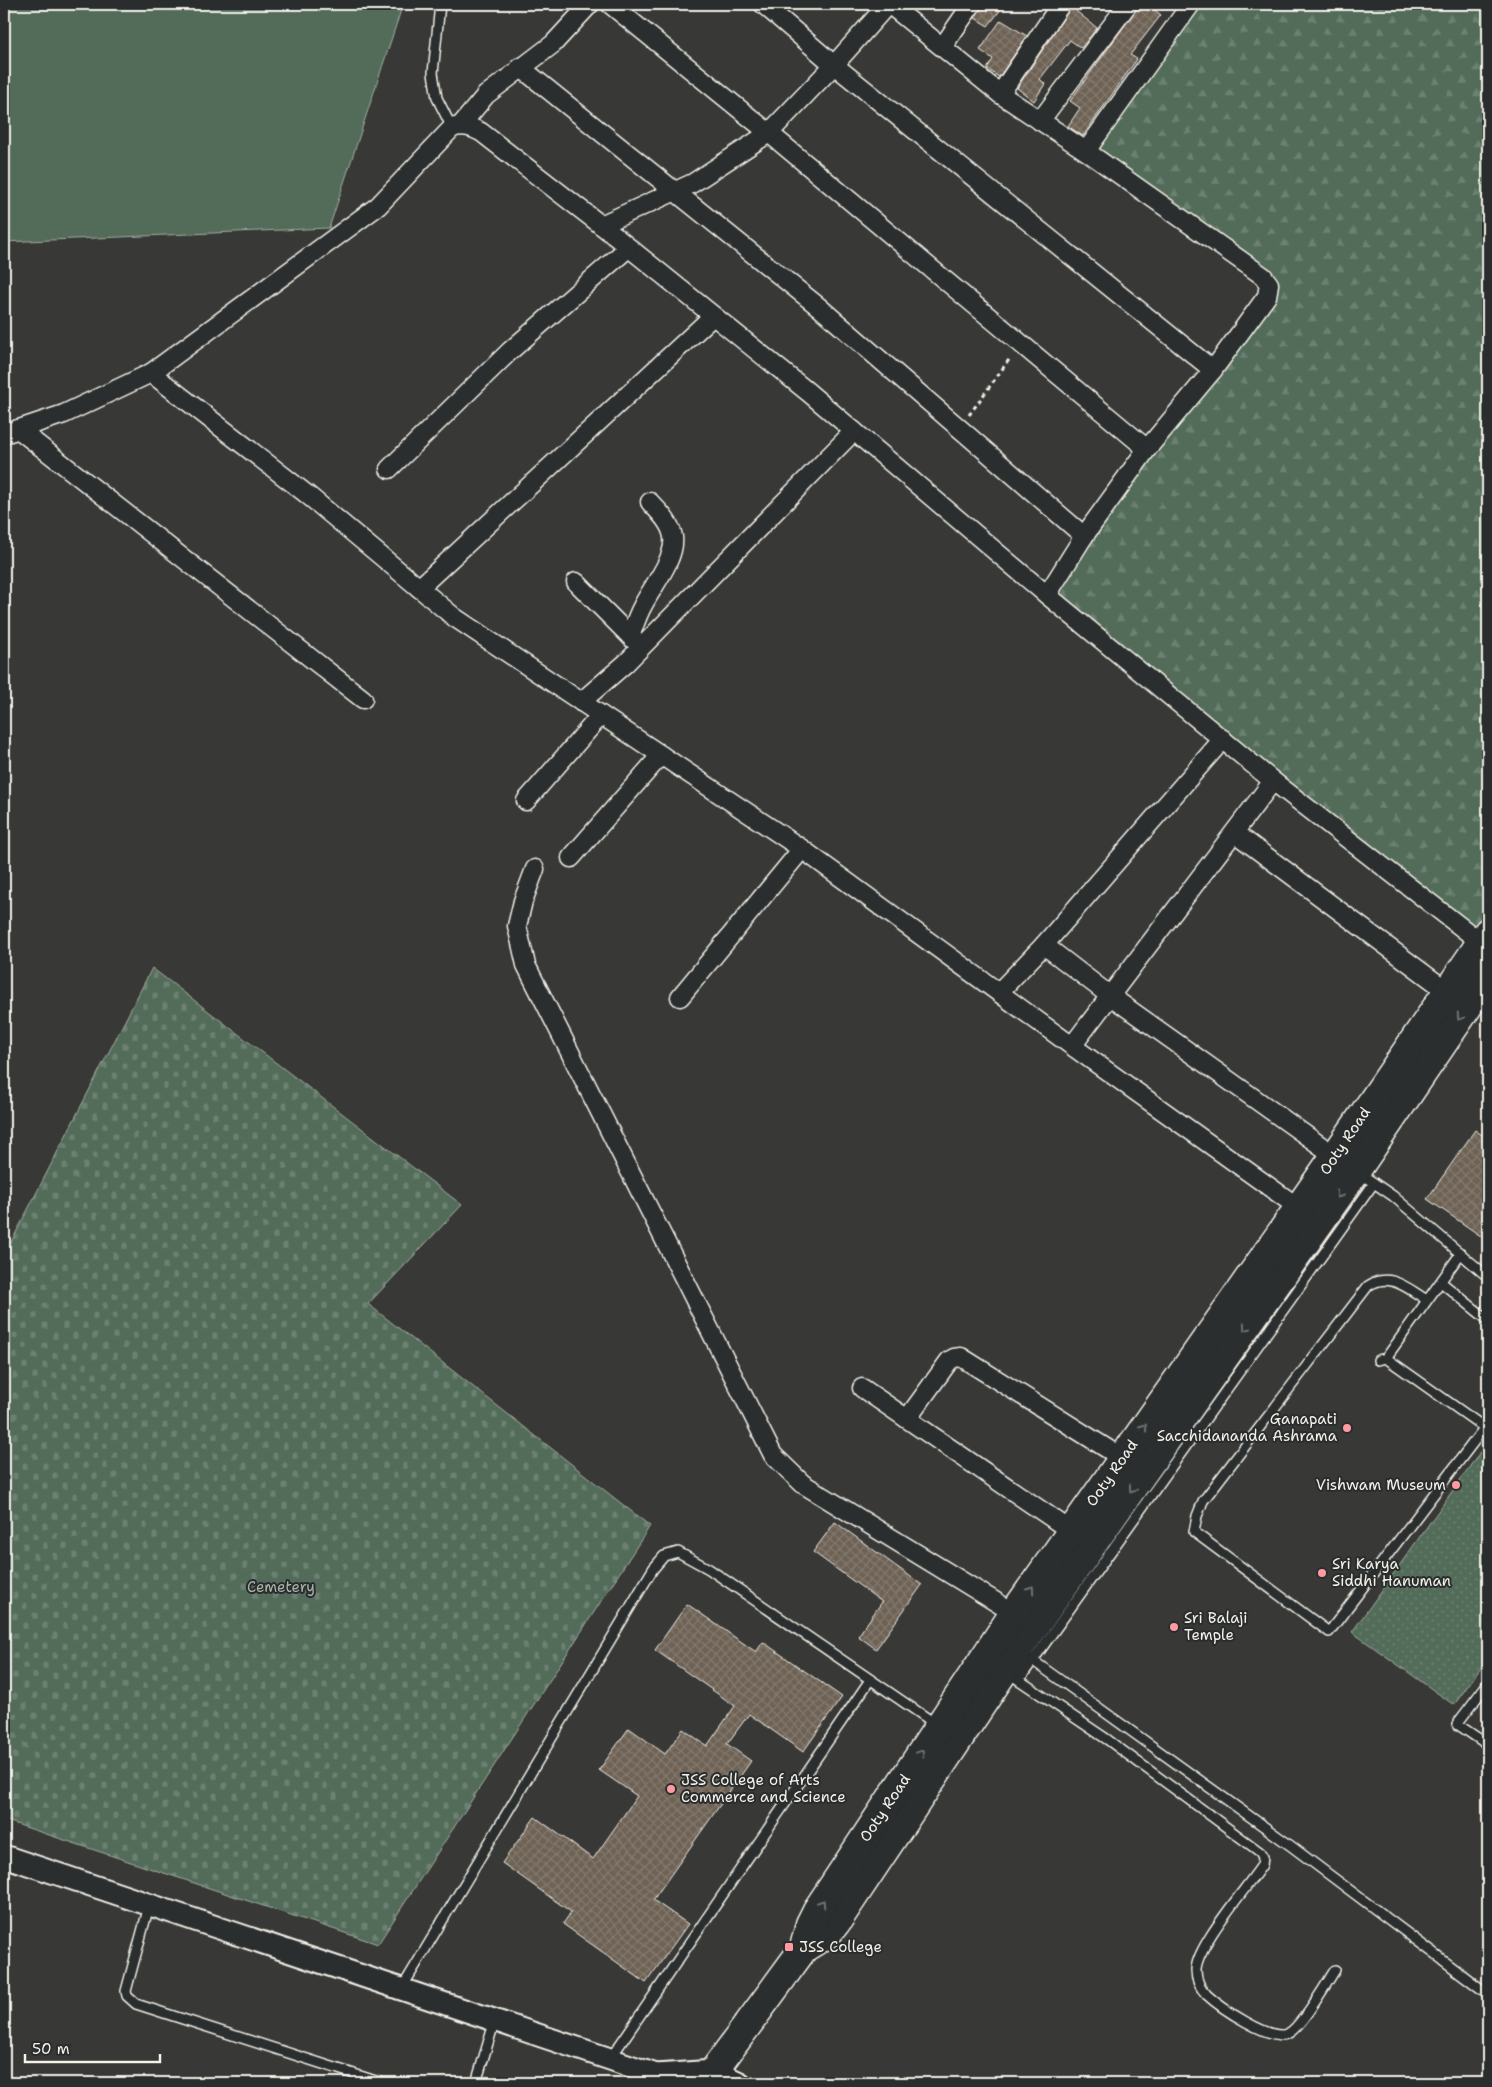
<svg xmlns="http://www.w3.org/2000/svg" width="1492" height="2087" font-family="'Shantell Sans',sans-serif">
<defs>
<pattern id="forest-firs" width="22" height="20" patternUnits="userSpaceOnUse" patternTransform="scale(1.25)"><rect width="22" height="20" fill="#526c5a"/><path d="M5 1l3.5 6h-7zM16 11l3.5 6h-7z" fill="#6c8172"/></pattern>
<pattern id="cemetery-stones" width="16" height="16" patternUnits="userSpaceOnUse" patternTransform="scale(1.25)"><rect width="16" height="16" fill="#526c5a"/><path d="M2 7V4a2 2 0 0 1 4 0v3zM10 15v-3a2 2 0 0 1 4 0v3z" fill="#6c8172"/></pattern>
<pattern id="park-dots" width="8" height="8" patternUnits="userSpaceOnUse" patternTransform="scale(1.25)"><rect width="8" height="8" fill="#526c5a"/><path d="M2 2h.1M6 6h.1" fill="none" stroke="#6c8172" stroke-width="1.8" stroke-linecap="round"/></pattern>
<pattern id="building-cross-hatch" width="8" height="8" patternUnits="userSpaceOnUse" patternTransform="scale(1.25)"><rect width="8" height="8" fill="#6e6254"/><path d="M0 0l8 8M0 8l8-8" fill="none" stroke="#83796d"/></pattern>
</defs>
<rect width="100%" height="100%" fill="#383836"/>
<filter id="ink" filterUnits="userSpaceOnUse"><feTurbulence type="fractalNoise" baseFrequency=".02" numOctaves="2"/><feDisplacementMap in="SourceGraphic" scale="10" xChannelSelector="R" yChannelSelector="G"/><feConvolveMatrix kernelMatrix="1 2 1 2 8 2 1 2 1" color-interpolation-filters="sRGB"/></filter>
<g filter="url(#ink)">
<!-- grass -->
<path fill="#526c5a" stroke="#a3aea1" d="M 4,4 L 403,4 L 329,228 L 4,242 Z"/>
<!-- forest -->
<path fill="url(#forest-firs)" stroke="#a3aea1" d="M 1195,4 L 1488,4 L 1488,933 L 1482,942 L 1047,595 L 1269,284 L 1094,151 Z"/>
<!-- cemetery -->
<path fill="url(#cemetery-stones)" stroke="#a3aea1" d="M 152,968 L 462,1205 L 368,1304 L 650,1526 L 378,1944 L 4,1820 L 4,1256 Z"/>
<!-- park -->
<path fill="url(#park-dots)" stroke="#a3aea1" d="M 1488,1441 L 1488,1658 L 1454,1705 L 1352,1632 Z"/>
<!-- building -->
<g fill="url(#building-cross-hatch)" stroke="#f4f1e8">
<path d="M 982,4 L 1005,4 L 988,26 L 975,18 Z"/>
<path d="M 1138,4 L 1147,4 L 1161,15 L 1130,55 L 1137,59 L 1083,136 L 1068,126 L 1080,108 L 1070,101 L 1136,10 Z"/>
<path d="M 1071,7 L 1097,28 L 1081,48 L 1070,40 L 1040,79 L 1045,84 L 1034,101 L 1017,88 Z"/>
<path d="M 1001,20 L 1027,36 L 999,77 L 987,69 L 993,59 L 980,50 Z"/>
<path d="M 1475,1130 L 1488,1139 L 1488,1241 L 1427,1199 Z"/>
<path d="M 835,1522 L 922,1585 L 876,1649 L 858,1636 L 882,1602 L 813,1552 Z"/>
<path d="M 687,1604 L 756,1652 L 763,1642 L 842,1697 L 803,1752 L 749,1714 L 727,1744 L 751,1761 L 653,1900 L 688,1924 L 646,1983 L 563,1924 L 571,1912 L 502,1863 L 535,1817 L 593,1859 L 637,1796 L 599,1770 L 629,1728 L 665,1754 L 683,1729 L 707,1746 L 735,1706 L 655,1650 Z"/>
</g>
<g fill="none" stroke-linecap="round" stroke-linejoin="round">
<defs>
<g id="service">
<path d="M 440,4 L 433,73 L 437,98 L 452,128"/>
<path d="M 1358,1172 L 1393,1196 L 1488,1277"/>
<path d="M 1441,1282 L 1488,1320"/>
<path d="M 1427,1300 C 1408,1289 1390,1271 1368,1286 L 1203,1501 L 1197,1516 L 1194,1532 L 1329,1632 L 1488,1423"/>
<path d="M 1386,1358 L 1485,1428"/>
<path d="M 1378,1360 L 1386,1358 L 1461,1253"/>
<path d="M 1028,1657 L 1291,1846 L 1488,1994"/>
<path d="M 1007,1672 L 1108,1740 L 1260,1852 L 1263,1857 L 1262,1865 C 1247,1888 1195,1947 1196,1971 C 1196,1980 1201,1989 1207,1995 C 1220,2007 1270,2041 1287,2034 C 1301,2028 1326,1984 1335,1970"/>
<path d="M 1019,1680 L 1374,1183"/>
<path d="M 1488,1683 L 1457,1724 L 1488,1745"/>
<path d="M 149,1906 L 126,1991 L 127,1996 L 136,2004 L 382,2083"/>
<path d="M 402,1988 L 653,1569 L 664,1556 L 678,1552 L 709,1569 L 937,1725"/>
<path d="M 610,2059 L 870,1680"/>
<path d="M 476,2083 L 495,2020"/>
</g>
<g id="minor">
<path d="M 610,4 L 769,133 L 1147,449"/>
<path d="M 763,4 L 834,65 L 1213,370"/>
<path d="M 889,4 L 1000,94 L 1086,151 L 1263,276 L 1269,284 L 1267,296 L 1213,370 L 1147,449 L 1084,536 L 1047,595"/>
<path d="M 943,46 L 972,4"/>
<path d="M 520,67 L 819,307 L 1084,536"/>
<path d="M 1000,94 L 1061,4"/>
<path d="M 1040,121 L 1128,4"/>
<path d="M 461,125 L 486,95 L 553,44 L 590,4"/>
<path d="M 1086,151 L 1191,4"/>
<path d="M 601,225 L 693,183 L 769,133 L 834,65 L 888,4"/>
<path d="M 151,373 L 309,496 L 454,617 L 802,849 L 1072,1046 L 1299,1208"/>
<path d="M 18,429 L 363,699"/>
<path d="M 4,434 L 64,414 L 151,373 L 378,206 L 452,128 C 463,124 471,127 481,132 L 601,225 L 808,392 L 1047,595 L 1273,781 L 1488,948"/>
<path d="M 389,469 L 510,351 L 628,248"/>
<path d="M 576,582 L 637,643"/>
<path d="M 419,588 L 713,316"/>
<path d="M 630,636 C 634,627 637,616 642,607 C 651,588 676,559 673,537 C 671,523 659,512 650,502"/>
<path d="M 581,702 L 626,663 L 854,431"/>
<path d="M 526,801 L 601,715"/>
<path d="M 1235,833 L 1447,991"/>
<path d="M 571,858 L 661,755"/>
<path d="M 535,869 L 523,901 L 517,926 L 526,965 L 773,1455 L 803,1484 L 1014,1613"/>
<path d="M 1044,945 L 1109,995 L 1335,1156"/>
<path d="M 999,992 L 1044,945 L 1223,739"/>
<path d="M 680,997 L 802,849"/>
<path d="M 1072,1046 L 1273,781"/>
<path d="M 862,1388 L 1071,1531"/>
<path d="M 907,1419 L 949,1361 L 954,1358 L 961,1357 L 1122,1458"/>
</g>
<g id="tertiary">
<path d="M 4,1856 L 610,2059 L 656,2075 L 669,2083"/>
<path d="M 656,2075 L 714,2071 L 740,2083"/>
</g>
<g id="primary">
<path d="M 804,1948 L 827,1934 L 836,1923 L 1018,1650 L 1356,1171 L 1488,977"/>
<path d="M 705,2083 L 804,1948 L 810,1924 L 817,1910 L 1014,1613 L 1335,1156 L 1488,932"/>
</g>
</defs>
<!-- service casing -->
<use href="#service" stroke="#f4f1e8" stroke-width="12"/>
<!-- minor casing -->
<use href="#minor" stroke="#f4f1e8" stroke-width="21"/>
<!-- tertiary casing -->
<use href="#tertiary" stroke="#f4f1e8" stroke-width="25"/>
<!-- primary casing -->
<use href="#primary" stroke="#f4f1e8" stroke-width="31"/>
<!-- path -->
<path stroke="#f4f1e8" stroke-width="3" stroke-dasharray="4 4" stroke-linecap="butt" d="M 969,415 L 1011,357"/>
<!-- service -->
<use href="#service" stroke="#2a2d2e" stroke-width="9"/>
<!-- minor -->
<use href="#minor" stroke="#2a2d2e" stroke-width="18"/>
<!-- tertiary -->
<use href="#tertiary" stroke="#2a2d2e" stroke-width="21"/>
<!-- primary -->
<use href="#primary" stroke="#2a2d2e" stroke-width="28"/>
</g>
<!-- one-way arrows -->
<defs><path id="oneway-chevron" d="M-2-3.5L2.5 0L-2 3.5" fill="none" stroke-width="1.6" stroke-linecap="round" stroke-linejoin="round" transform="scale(1.25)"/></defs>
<g stroke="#71726f">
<use href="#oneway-chevron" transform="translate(1460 1017) rotate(124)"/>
<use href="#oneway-chevron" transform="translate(1339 1195) rotate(125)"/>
<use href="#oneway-chevron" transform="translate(1246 1328) rotate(125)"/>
<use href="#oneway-chevron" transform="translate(1144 1427) rotate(-55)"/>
<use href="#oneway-chevron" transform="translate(1132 1489) rotate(125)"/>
<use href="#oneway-chevron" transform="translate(1031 1589) rotate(-55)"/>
<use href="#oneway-chevron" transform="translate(921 1753) rotate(-56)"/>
<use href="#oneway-chevron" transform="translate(822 1903) rotate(-57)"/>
</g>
</g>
<!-- markers -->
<g fill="#ff9aa2" stroke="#2a2d2e" stroke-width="2">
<circle cx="1347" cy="1428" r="5"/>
<circle cx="1456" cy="1485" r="5"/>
<circle cx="1322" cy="1573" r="5"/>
<circle cx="1174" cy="1627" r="5"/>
<circle cx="671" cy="1789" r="5"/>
<rect x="784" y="1942" width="10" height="10" rx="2.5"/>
</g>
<g text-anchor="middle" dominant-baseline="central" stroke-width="4" stroke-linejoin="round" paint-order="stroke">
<!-- street labels -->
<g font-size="15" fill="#f4f1e8" stroke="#2a2d2e">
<text transform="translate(1345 1141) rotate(-56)">Ooty Road</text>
<text transform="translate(1112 1473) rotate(-55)">Ooty Road</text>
<text transform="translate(885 1808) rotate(-56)">Ooty Road</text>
</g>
<!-- poi labels -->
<g font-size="15" fill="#f4f1e8" stroke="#2a2d2e" text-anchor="start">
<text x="1337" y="1419" text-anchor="end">Ganapati<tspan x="1337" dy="17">Sacchidananda Ashrama</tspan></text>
<text x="1446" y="1485" text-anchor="end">Vishwam Museum</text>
<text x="1332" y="1564">Sri Karya<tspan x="1332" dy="17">Siddhi Hanuman</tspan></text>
<text x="1184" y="1618">Sri Balaji<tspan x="1184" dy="17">Temple</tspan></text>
<text x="681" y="1780">JSS College of Arts<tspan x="681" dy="17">Commerce and Science</tspan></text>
<text x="799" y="1947">JSS College</text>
</g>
<!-- park labels -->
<g font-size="15" fill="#abb5a8" stroke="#2a2d2e">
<text x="281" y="1587">Cemetery</text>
</g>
</g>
<!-- margin -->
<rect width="1492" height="2087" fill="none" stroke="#2a2d2e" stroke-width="20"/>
<rect x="10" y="10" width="1472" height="2067" fill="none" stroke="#f4f1e8" stroke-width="2" filter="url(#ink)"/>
<!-- scale -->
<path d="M25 2054v8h135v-8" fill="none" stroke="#f4f1e8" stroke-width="2.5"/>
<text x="32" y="2054" font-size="15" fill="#f4f1e8" stroke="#2a2d2e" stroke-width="4" paint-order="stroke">50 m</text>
</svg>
